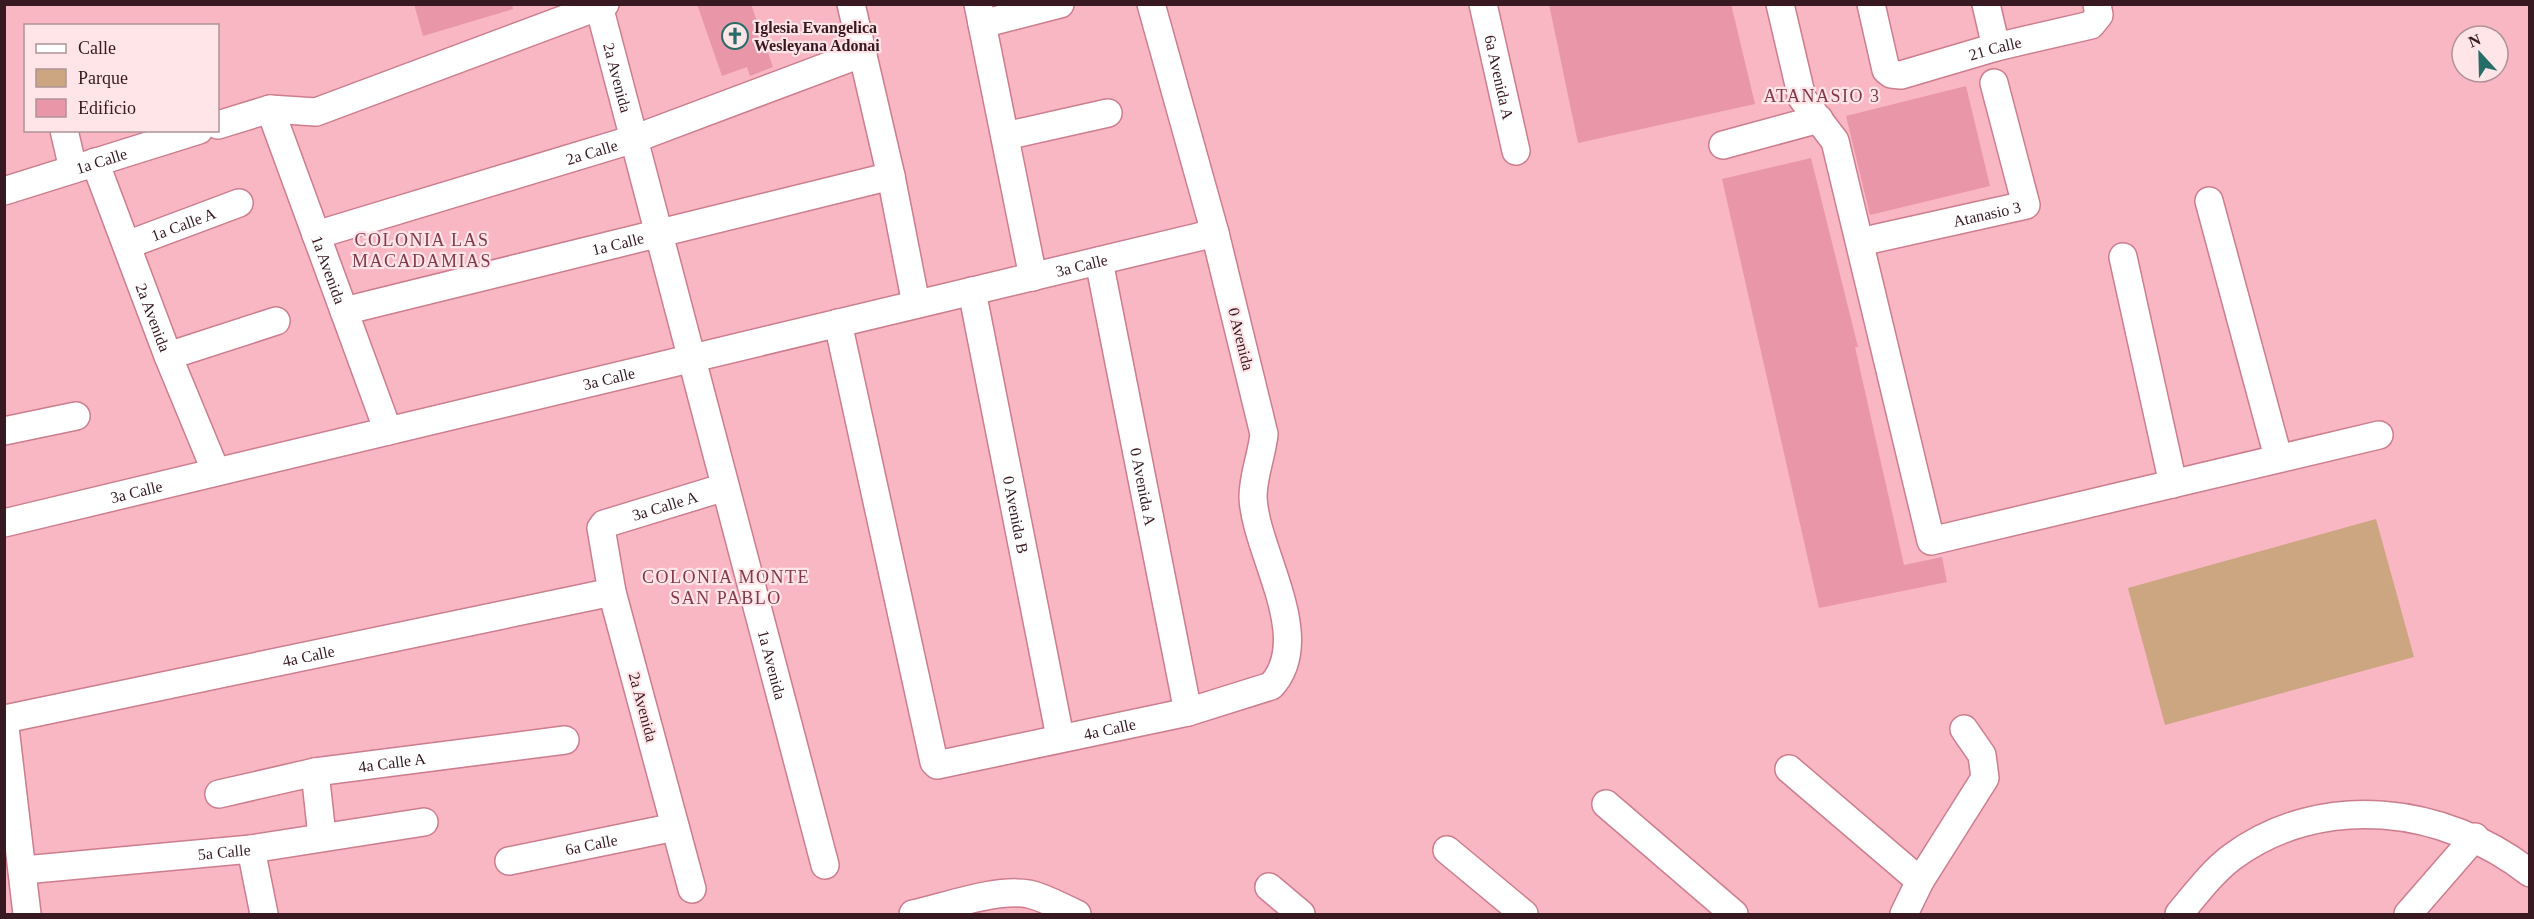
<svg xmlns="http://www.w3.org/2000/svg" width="2534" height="919" font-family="Georgia,serif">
<rect width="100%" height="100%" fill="#f9b6c3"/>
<!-- green -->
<path fill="#cba680" d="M 2376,519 L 2414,657 L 2165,725 L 2128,588 Z"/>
<!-- building -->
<g fill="#e997a8">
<path d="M 414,4 L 512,4 L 513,9 L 423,36 Z"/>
<path d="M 697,4 L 751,4 L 773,67 L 750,76 L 747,67 L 722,76 Z"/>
<path d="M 1549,4 L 1731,4 L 1755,104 L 1578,143 Z"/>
<path d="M 1966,86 L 1990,186 L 1870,215 L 1846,116 Z"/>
<path d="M 1811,158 L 1858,347 L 1855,347 L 1904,565 L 1942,557 L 1947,582 L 1819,608 L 1722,179 Z"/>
</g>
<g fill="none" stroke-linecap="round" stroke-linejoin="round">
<defs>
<g id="minor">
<path d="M 851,4 L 891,176 L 916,304"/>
<path d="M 978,4 L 1033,277"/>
<path id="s1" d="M 1483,4 L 1516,151"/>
<path d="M 1780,4 L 1802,98 L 1835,141 L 1931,541 L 2379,435"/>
<path id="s2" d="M 1871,4 L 1886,70 L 1891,74 L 1901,75 L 1996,47 L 2091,25 L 2099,15 L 2097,4"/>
<path d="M 1986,4 L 1996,47"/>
<path id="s3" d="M 599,6 L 825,865"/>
<path d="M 982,24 L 1060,4"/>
<path id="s4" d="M 270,109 L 388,431"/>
<path d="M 218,125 L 270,109 L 316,112 L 605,4"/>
<path d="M 64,130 L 73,169"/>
<path d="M 1005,136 L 1108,113"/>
<path d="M 1723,145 L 1819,119"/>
<path id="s5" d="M 95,162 L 168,356 L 216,472"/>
<path id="s6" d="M 4,191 L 199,130"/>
<path d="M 2209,201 L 2278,457"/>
<path id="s7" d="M 316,235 L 634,139 L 863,53"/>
<path id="s8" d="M 1860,242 L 2026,205 L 1994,83"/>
<path id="s9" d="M 127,245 L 239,203"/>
<path d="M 2123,257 L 2173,484"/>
<path id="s10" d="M 1099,261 L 1188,712"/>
<path id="s11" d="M 972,291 L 1060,737"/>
<path id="s12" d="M 344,311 L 891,176"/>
<path id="s13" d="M 838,323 L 934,762 L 937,765 L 1188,712 L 1271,686 C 1316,638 1255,552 1253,497 C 1253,475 1262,455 1264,434 L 1215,233 L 1151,4"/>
<path d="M 168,356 L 276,321"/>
<path d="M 4,431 L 76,416"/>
<path id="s14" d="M 4,523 L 1215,233"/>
<path d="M 4,719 L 27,914"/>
<path id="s15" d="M 5,719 L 612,592"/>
<path d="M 1789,769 L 1920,881"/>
<path d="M 315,772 L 322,836"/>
<path id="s16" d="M 219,794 L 315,772 L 565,740"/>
<path d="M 1606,804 L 1734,914"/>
<path d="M 251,849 L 264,914"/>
<path d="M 1447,850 L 1524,914"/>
<path id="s17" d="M 509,861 L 675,827"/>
<path id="s18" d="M 24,870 L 251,849 L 424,822"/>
<path d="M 1269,887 L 1301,914"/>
<path id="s19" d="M 692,889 L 612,592 L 601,528 L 604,524 L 725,487"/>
<path d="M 913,914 C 946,907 995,888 1029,894 C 1046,898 1061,907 1077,914"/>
<path d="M 1904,914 L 1920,881 L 1985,778 L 1982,755 L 1964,729"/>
<path d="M 2179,914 C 2195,895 2211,873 2232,857 C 2322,791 2445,806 2530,873"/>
<path d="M 2408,914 L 2475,837"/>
</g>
</defs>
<!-- minor casing -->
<use href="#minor" stroke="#cc7d8e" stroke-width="30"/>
<!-- minor -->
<use href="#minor" stroke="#fff" stroke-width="27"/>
</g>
<!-- icons -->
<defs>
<symbol id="church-ring" viewBox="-11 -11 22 22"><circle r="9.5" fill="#ffe4e8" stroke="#256e67" stroke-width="1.5"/><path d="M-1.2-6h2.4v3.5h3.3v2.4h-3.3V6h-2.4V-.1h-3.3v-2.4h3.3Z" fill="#256e67"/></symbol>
</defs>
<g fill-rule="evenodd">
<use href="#church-ring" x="720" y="21" width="30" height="30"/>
</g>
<g text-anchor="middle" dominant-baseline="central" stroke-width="4.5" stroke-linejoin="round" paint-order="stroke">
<!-- poi labels -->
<g font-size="16" font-weight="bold" fill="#381921" stroke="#ffe4e8" text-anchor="start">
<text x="754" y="27">Iglesia Evangelica<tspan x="754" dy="18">Wesleyana Adonai</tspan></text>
</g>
<!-- street labels -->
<g font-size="16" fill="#381921" stroke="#ffe4e8">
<text stroke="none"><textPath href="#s2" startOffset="182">21 Calle</textPath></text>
<text stroke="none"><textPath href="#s3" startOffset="74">2a Avenida</textPath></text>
<text stroke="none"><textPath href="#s1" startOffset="75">6a Avenida A</textPath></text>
<text stroke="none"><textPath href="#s7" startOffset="288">2a Calle</textPath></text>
<text stroke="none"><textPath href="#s6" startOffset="102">1a Calle</textPath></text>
<text stroke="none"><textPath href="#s8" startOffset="130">Atanasio 3</textPath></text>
<text stroke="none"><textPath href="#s9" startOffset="60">1a Calle A</textPath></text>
<text stroke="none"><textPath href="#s12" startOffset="282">1a Calle</textPath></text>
<text stroke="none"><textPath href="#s14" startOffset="1108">3a Calle</textPath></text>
<text stroke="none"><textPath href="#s4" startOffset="171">1a Avenida</textPath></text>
<text stroke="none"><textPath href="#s5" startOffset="166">2a Avenida</textPath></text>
<text transform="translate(1241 339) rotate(76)">0 Avenida</text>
<text stroke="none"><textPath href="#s14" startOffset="622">3a Calle</textPath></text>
<text stroke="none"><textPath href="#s10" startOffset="230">0 Avenida A</textPath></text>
<text stroke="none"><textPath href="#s14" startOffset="136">3a Calle</textPath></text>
<text stroke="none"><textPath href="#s19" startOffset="441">3a Calle A</textPath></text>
<text stroke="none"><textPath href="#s11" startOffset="228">0 Avenida B</textPath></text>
<text stroke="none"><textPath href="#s15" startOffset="310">4a Calle</textPath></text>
<text stroke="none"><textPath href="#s3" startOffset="681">1a Avenida</textPath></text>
<text transform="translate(643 707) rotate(75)">2a Avenida</text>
<text stroke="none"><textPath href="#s13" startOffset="630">4a Calle</textPath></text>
<text stroke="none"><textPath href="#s16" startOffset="176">4a Calle A</textPath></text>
<text stroke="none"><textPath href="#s17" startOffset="84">6a Calle</textPath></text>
<text stroke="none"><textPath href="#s18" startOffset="201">5a Calle</textPath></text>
</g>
<!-- neighbourhood labels -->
<g font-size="18" letter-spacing="1.5" fill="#80394b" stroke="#ffe4e8">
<text x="1822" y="96">ATANASIO 3</text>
<text x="422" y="240">COLONIA LAS<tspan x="422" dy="21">MACADAMIAS</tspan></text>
<text x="726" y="577">COLONIA MONTE<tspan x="726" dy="21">SAN PABLO</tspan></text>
</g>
</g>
<!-- border -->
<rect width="2534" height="919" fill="none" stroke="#381921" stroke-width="12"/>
<!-- legend -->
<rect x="24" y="24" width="195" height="108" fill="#ffe4e8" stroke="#af9398" stroke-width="1.5"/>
<rect x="36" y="44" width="30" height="9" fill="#ffffff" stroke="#af9398" stroke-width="1.5"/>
<text x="78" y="54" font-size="18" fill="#381921">Calle</text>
<rect x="36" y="69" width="30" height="18" fill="#cba680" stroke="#af9398" stroke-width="1.5"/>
<text x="78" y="84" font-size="18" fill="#381921">Parque</text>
<rect x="36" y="99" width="30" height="18" fill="#e997a8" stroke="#af9398" stroke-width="1.5"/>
<text x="78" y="114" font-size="18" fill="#381921">Edificio</text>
<!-- north arrow -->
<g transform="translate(2480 54) rotate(338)"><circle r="28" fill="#ffe4e8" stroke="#af9398" stroke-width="1.5"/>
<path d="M0-4.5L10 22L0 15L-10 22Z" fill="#256e67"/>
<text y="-9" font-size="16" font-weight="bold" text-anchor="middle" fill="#381921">N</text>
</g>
</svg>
